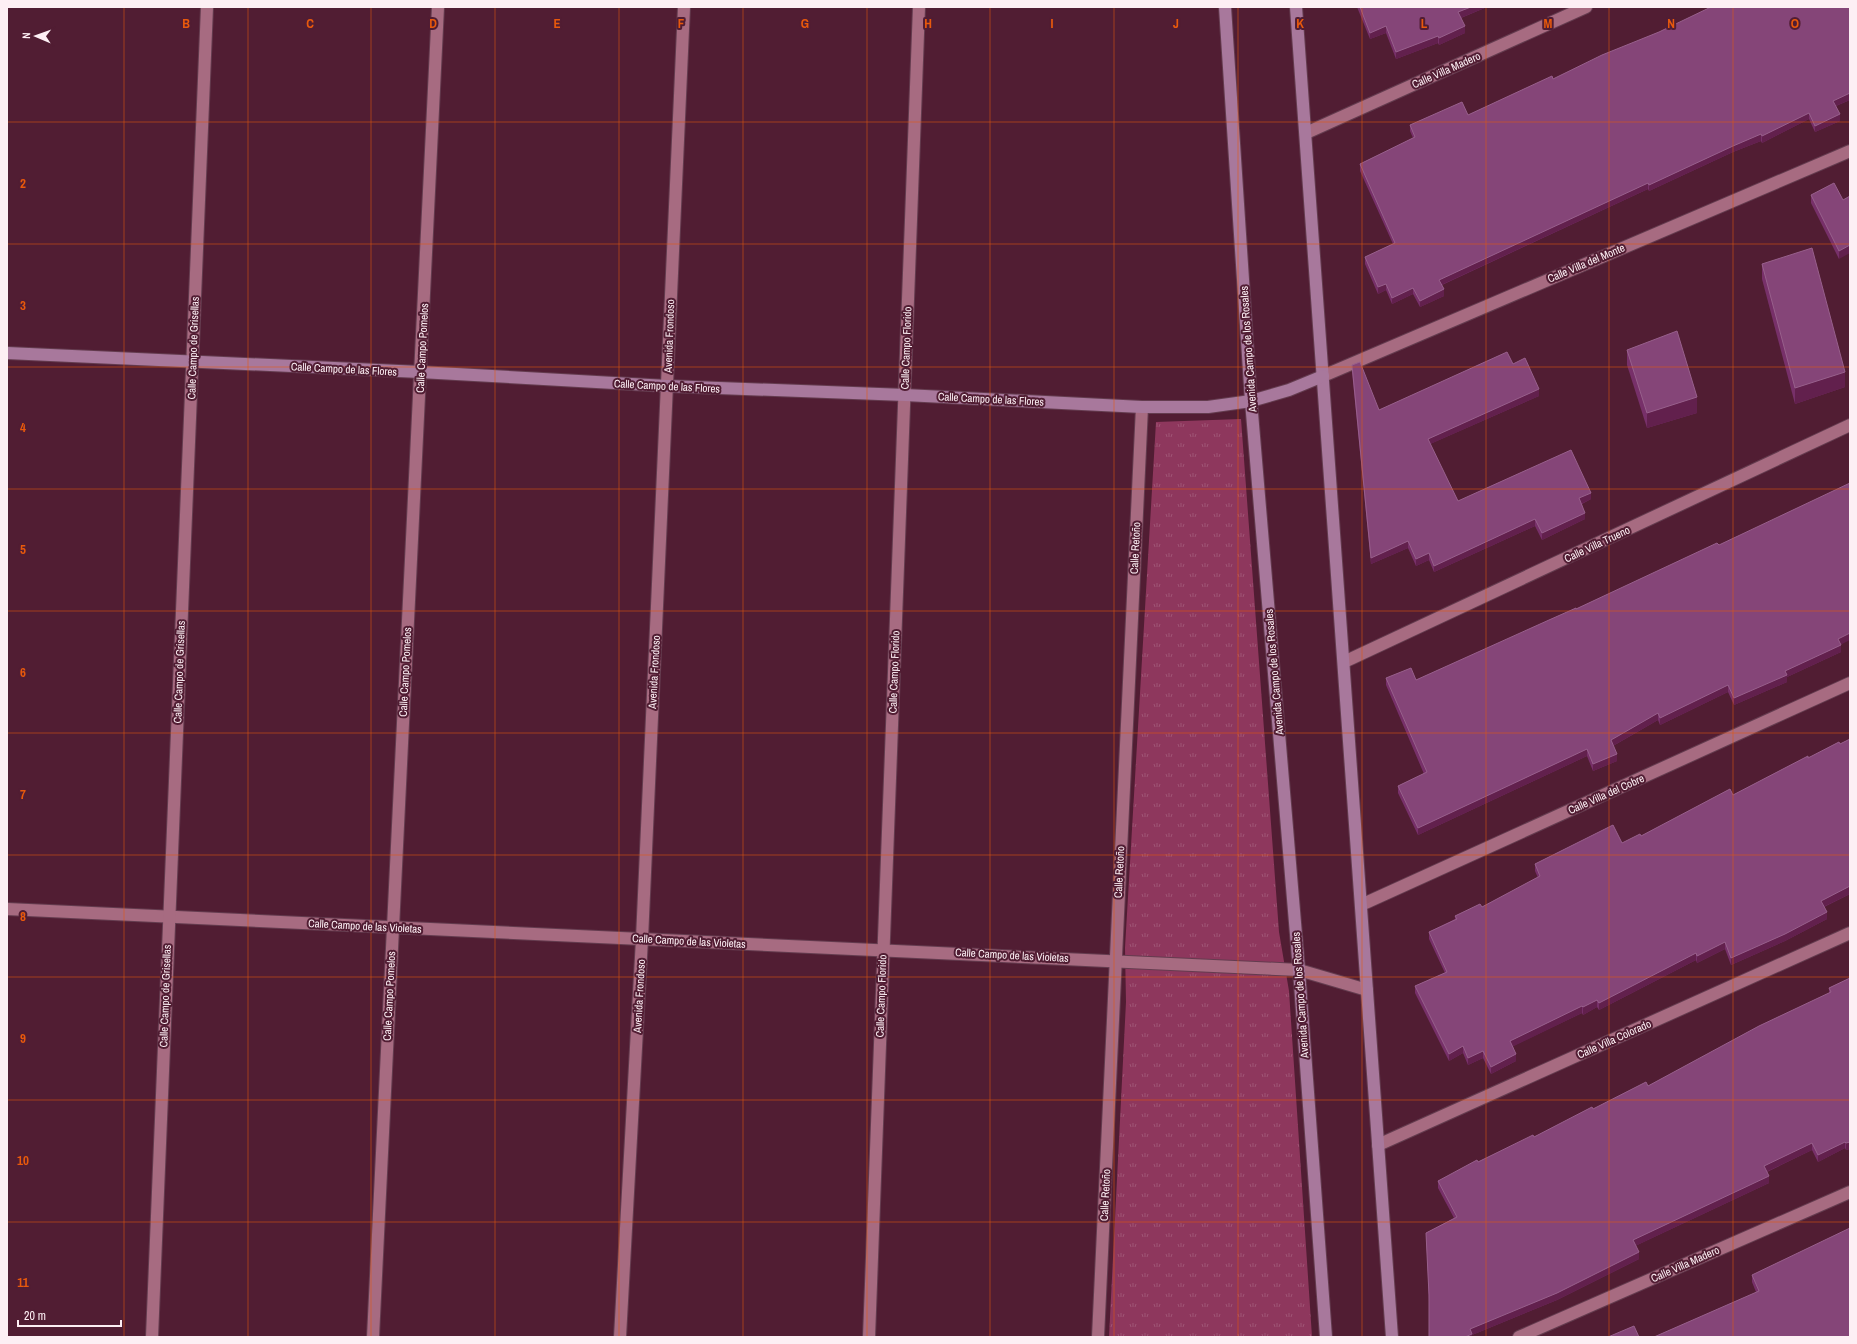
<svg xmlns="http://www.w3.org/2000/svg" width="1857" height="1344" font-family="'Archivo Narrow',sans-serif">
<defs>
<pattern id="park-tufts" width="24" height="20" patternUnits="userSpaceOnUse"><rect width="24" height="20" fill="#8e375d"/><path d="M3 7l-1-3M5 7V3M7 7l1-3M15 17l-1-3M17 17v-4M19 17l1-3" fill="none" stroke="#9f5475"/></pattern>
</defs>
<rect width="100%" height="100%" fill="#511d33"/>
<!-- park -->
<path fill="url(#park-tufts)" d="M 1241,419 L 1279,932 L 1289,991 L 1312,1337 L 1109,1337 L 1126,1002 L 1125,948 L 1156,422 Z"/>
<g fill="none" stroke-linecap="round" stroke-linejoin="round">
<defs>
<g id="street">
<path d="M 1306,133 L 1586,7"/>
<path d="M 1323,376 L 1850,151"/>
<path d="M 1344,662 L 1850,425"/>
<path d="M 1361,905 L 1850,683"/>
<path d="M 7,909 L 1299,970 L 1367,990"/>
<path d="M 1378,1145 L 1850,933"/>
<path d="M 152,1337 L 207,7"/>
<path d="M 373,1337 L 438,7"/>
<path d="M 620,1337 L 642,939 L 684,7"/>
<path d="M 869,1337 L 919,7"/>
<path d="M 1098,1337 L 1142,407"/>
<path d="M 1519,1337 L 1850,1192"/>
</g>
<g id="secondary">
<path d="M 1225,7 L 1251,401 L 1299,970 L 1326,1337"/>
<path d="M 1296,7 L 1392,1337"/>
<path d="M 7,353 L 420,372 L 667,386 L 905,395 L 1142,407 L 1208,407 L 1251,401 L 1289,390 L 1323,376"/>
</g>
</defs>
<!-- street casing -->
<use href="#street" stroke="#643c4f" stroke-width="14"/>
<!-- secondary casing -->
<use href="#secondary" stroke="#643c4f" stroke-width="14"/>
<!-- street -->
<use href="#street" stroke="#a76b81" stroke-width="12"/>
<!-- secondary -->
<use href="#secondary" stroke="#a8789c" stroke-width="12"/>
</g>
<!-- wall -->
<g fill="#773069">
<path d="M 1357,7 L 1487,7 L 1461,18 L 1465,33 L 1439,45 L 1438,43 L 1396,59 L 1386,33 L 1370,39 Z"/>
<path d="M 1850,7 L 1850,100 L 1836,106 L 1840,121 L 1815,132 L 1809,119 L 1762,143 L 1761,141 L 1733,152 L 1649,191 L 1648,189 L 1442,285 L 1444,296 L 1420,307 L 1413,294 L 1392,304 L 1386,290 L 1378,294 L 1365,264 L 1365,257 L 1393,244 L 1360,171 L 1360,164 L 1413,138 L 1410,131 L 1410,125 L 1468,115 L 1553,79 Z"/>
<path d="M 1811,195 L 1843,200 L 1839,259 L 1811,203 Z"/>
<path d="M 1762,264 L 1845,387 L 1795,404 L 1762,279 Z"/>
<path d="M 1627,350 L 1697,413 L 1647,428 L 1627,365 Z"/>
<path d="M 1513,364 L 1539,396 L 1430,444 L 1458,501 L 1591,499 L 1582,504 L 1585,519 L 1542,540 L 1535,526 L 1434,572 L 1429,560 L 1416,566 L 1408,548 L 1371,564 L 1352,372 L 1352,365 L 1379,410 Z"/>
<path d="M 1719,545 L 1840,644 L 1841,652 L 1787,677 L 1787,682 L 1734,705 L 1728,692 L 1660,725 L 1658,720 L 1613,746 L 1617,761 L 1593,771 L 1587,756 L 1418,835 L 1398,793 L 1398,786 L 1424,774 L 1386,685 L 1386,678 L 1416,680 L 1576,609 Z"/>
<path d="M 1850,739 L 1850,894 L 1824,907 L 1827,919 L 1785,941 L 1731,965 L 1725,949 L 1697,963 L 1696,960 L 1599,1010 L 1597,1007 L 1583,1015 L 1582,1013 L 1513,1046 L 1516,1061 L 1491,1074 L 1483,1058 L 1468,1065 L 1463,1053 L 1449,1061 L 1415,993 L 1415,986 L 1445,973 L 1429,939 L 1429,932 L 1455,919 L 1455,916 L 1482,907 L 1538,878 L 1535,871 L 1535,864 L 1622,843 L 1641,836 L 1733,795 L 1808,758 L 1840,744 Z"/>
<path d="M 1850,978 L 1850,1149 L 1846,1150 L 1845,1148 L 1818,1162 L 1812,1150 L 1767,1172 L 1769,1183 L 1635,1246 L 1639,1259 L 1557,1300 L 1472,1335 L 1472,1337 L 1429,1302 L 1426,1233 L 1454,1218 L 1438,1188 L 1438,1181 L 1478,1162 L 1534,1137 L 1593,1109 L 1648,1086 L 1829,993 L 1829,988 Z"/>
<path d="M 1752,1275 L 1850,1337 L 1756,1292 L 1752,1282 Z"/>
</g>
<!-- shaded-wall -->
<g fill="#62204d">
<path d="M 1471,7 L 1487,7 L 1458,19 L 1458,12 Z"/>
<path d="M 1386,26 L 1386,33 L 1370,39 L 1370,33 Z"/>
<path d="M 1465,26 L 1465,33 L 1439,45 L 1439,38 Z"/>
<path d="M 1438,36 L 1438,43 L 1396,59 L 1396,52 Z"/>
<path d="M 1850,93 L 1850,100 L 1833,107 L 1833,101 Z"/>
<path d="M 1809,113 L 1809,119 L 1762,143 L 1762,136 Z"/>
<path d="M 1840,114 L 1840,121 L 1815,132 L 1815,126 Z"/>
<path d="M 1761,134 L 1761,141 L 1733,152 L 1649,191 L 1649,185 L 1733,146 Z"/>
<path d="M 1648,183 L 1648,189 L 1439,286 L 1439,280 Z"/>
<path d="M 1850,245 L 1850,253 L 1839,259 L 1839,251 Z"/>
<path d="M 1386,284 L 1386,290 L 1378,294 L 1378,287 Z"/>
<path d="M 1413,288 L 1413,294 L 1392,304 L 1392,298 Z"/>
<path d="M 1444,289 L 1444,296 L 1420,307 L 1420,301 Z"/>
<path d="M 1845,372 L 1845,387 L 1795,404 L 1795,388 Z"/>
<path d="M 1539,389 L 1539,396 L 1428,445 L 1428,439 Z"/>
<path d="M 1697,397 L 1697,413 L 1647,428 L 1647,413 Z"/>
<path d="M 1591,493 L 1591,499 L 1579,505 L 1579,498 Z"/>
<path d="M 1585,513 L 1585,519 L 1542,540 L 1542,533 Z"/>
<path d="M 1535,519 L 1535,526 L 1434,572 L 1434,566 Z"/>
<path d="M 1408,541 L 1408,548 L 1371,564 L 1371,558 Z"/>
<path d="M 1429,553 L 1429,560 L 1416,566 L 1416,559 Z"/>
<path d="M 1850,633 L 1850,640 L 1838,646 L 1838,639 Z"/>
<path d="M 1841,645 L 1841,652 L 1787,677 L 1787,682 L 1734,705 L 1734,698 L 1785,671 Z"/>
<path d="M 1728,685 L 1728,692 L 1660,725 L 1660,718 Z"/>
<path d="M 1658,713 L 1658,720 L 1611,747 L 1611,740 Z"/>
<path d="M 1587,749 L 1587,756 L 1418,835 L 1418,828 Z"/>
<path d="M 1617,754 L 1617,761 L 1593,771 L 1593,764 Z"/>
<path d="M 1850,886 L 1850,894 L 1821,908 L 1821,901 Z"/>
<path d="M 1827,912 L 1827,919 L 1785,941 L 1731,965 L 1731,958 Z"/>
<path d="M 1725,942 L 1725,949 L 1697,963 L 1697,956 Z"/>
<path d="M 1696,953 L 1696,960 L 1599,1010 L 1599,1003 Z"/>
<path d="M 1597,1000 L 1597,1007 L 1583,1015 L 1583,1007 Z"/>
<path d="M 1582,1006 L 1582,1013 L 1510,1048 L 1510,1041 Z"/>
<path d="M 1463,1046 L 1463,1053 L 1449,1061 L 1449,1054 Z"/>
<path d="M 1483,1051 L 1483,1058 L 1468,1065 L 1468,1058 Z"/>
<path d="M 1516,1054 L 1516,1061 L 1491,1074 L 1491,1067 Z"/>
<path d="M 1845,1142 L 1845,1148 L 1818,1162 L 1818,1155 Z"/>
<path d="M 1850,1142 L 1850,1149 L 1846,1150 L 1846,1143 Z"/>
<path d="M 1812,1143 L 1812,1150 L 1764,1173 L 1764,1166 Z"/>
<path d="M 1769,1176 L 1769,1183 L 1633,1247 L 1633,1240 Z"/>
<path d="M 1639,1252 L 1639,1259 L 1557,1300 L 1472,1335 L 1472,1337 L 1465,1337 L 1470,1329 Z"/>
</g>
<!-- building -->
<g fill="#854578" stroke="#98608c">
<path d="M 1360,7 L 1471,7 L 1458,12 L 1465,26 L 1439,38 L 1438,36 L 1396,52 L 1386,26 L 1370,33 Z"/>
<path d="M 1711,7 L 1850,7 L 1850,93 L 1833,101 L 1840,114 L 1815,126 L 1809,113 L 1762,136 L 1761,134 L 1733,146 L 1649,185 L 1648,183 L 1439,280 L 1444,289 L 1420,301 L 1413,288 L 1392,298 L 1386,284 L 1378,287 L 1365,257 L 1395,243 L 1360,164 L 1415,137 L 1410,125 L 1462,102 L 1468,115 L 1552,76 L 1553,79 L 1602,55 L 1659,32 Z"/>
<path d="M 1834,183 L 1843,200 L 1850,196 L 1850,245 L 1839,251 L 1811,195 Z"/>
<path d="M 1812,248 L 1845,372 L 1795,388 L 1762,264 Z"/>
<path d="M 1677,331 L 1697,397 L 1647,413 L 1627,350 Z"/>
<path d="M 1507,352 L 1513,364 L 1525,358 L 1539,389 L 1428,439 L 1458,501 L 1571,450 L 1591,493 L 1579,498 L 1585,513 L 1542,533 L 1535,519 L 1434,566 L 1429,553 L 1416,559 L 1408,541 L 1371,558 L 1352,365 L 1360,362 L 1379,410 Z"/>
<path d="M 1850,483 L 1850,633 L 1838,639 L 1841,645 L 1785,671 L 1787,675 L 1734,698 L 1728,685 L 1660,718 L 1658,713 L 1611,740 L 1617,754 L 1593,764 L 1587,749 L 1418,828 L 1398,786 L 1427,772 L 1386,678 L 1411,668 L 1416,680 L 1549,620 L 1576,608 L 1576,609 L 1717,543 L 1719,545 Z"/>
<path d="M 1850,739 L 1850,886 L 1821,901 L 1827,912 L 1785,934 L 1731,958 L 1725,942 L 1697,956 L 1696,953 L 1599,1003 L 1597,1000 L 1583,1007 L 1582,1006 L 1510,1041 L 1516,1054 L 1491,1067 L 1483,1051 L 1468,1058 L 1463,1046 L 1449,1054 L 1415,986 L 1447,972 L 1429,932 L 1457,919 L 1455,916 L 1480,904 L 1482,907 L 1540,876 L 1535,864 L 1613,825 L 1622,843 L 1640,834 L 1641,836 L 1730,789 L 1733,795 L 1808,756 L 1808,758 L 1839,742 L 1840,744 Z"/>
<path d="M 1850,978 L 1850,1142 L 1846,1143 L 1845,1142 L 1818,1155 L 1812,1143 L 1764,1166 L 1769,1176 L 1633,1240 L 1639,1252 L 1557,1293 L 1470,1329 L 1472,1334 L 1465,1337 L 1429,1337 L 1429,1295 L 1426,1233 L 1457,1217 L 1438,1181 L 1477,1160 L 1478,1162 L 1533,1135 L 1534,1137 L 1592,1107 L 1593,1109 L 1646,1082 L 1648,1086 L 1759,1026 L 1831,992 L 1829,988 Z"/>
<path d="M 1850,1228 L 1850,1337 L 1654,1337 L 1759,1291 L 1752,1275 Z"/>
<path d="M 1634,1326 L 1639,1337 L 1608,1337 Z"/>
</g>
<!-- grid -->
<path fill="none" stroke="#e8590c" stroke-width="1" stroke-opacity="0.55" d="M 124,7 L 124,1337M 248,7 L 248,1337M 371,7 L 371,1337M 495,7 L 495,1337M 619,7 L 619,1337M 743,7 L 743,1337M 867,7 L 867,1337M 990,7 L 990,1337M 1114,7 L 1114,1337M 1238,7 L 1238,1337M 1362,7 L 1362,1337M 1486,7 L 1486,1337M 1609,7 L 1609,1337M 1733,7 L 1733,1337M 7,122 L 1850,122M 7,244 L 1850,244M 7,367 L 1850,367M 7,489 L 1850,489M 7,611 L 1850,611M 7,733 L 1850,733M 7,855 L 1850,855M 7,977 L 1850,977M 7,1100 L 1850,1100M 7,1222 L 1850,1222"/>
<g text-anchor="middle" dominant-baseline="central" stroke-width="4" stroke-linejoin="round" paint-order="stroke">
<!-- street labels -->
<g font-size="11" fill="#fdeff4" stroke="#511d33">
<text transform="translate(1446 70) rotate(-24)">Calle Villa Madero</text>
<text transform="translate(1586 263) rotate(-23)">Calle Villa del Monte</text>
<text transform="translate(669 336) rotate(-88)">Avenida Frondoso</text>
<text transform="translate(193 348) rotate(-88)">Calle Campo de Grisellas</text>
<text transform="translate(422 348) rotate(-87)">Calle Campo Pomelos</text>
<text transform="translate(906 348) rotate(-88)">Calle Campo Florido</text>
<text transform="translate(1248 349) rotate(-94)">Avenida Campo de los Rosales</text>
<text transform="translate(344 369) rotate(3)">Calle Campo de las Flores</text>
<text transform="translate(667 386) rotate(3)">Calle Campo de las Flores</text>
<text transform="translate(991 399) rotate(3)">Calle Campo de las Flores</text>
<text transform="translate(1597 544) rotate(-25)">Calle Villa Trueno</text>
<text transform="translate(1135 548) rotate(-87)">Calle Retoño</text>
<text transform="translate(179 672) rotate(-88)">Calle Campo de Grisellas</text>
<text transform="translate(405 672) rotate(-87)">Calle Campo Pomelos</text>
<text transform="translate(654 672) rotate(-87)">Avenida Frondoso</text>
<text transform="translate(894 672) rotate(-88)">Calle Campo Florido</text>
<text transform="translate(1274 672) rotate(-95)">Avenida Campo de los Rosales</text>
<text transform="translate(1606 794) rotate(-24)">Calle Villa del Cobre</text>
<text transform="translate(1119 872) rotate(-87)">Calle Retoño</text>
<text transform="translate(365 926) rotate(3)">Calle Campo de las Violetas</text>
<text transform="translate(689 941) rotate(3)">Calle Campo de las Violetas</text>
<text transform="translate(1012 955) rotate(3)">Calle Campo de las Violetas</text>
<text transform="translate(1300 995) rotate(-94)">Avenida Campo de los Rosales</text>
<text transform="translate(165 996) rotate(-88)">Calle Campo de Grisellas</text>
<text transform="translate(389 996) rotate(-87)">Calle Campo Pomelos</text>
<text transform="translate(639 996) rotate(-87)">Avenida Frondoso</text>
<text transform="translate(881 996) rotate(-88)">Calle Campo Florido</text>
<text transform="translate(1614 1039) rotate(-24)">Calle Villa Colorado</text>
<text transform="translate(1105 1195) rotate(-87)">Calle Retoño</text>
<text transform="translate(1685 1264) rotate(-24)">Calle Villa Madero</text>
</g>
</g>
<g font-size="13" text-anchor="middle" font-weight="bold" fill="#e8590c" stroke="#511d33" stroke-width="4" stroke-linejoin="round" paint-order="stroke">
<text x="186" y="28">B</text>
<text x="310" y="28">C</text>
<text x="433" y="28">D</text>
<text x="557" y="28">E</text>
<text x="681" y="28">F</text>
<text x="805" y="28">G</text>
<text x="928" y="28">H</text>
<text x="1052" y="28">I</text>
<text x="1176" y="28">J</text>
<text x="1300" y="28">K</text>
<text x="1424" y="28">L</text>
<text x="1548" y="28">M</text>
<text x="1671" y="28">N</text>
<text x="1795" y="28">O</text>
<text x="23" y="188">2</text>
<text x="23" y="310">3</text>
<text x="23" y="432">4</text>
<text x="23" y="554">5</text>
<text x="23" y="677">6</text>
<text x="23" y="799">7</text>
<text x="23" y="921">8</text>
<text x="23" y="1043">9</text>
<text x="23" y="1165">10</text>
<text x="23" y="1287">11</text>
</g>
<!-- border -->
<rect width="1857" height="1344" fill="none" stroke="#fdeff4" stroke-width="16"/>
<!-- north arrow -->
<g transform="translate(36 36) rotate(272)" stroke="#511d33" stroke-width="3" paint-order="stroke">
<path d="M0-3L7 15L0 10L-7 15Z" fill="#fdeff4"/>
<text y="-6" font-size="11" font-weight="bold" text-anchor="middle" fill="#fdeff4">N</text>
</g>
<!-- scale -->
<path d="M18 1320v6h103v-6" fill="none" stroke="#fdeff4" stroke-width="2"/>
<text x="24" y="1320" font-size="12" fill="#fdeff4" stroke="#511d33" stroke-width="3" paint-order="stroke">20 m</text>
</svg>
